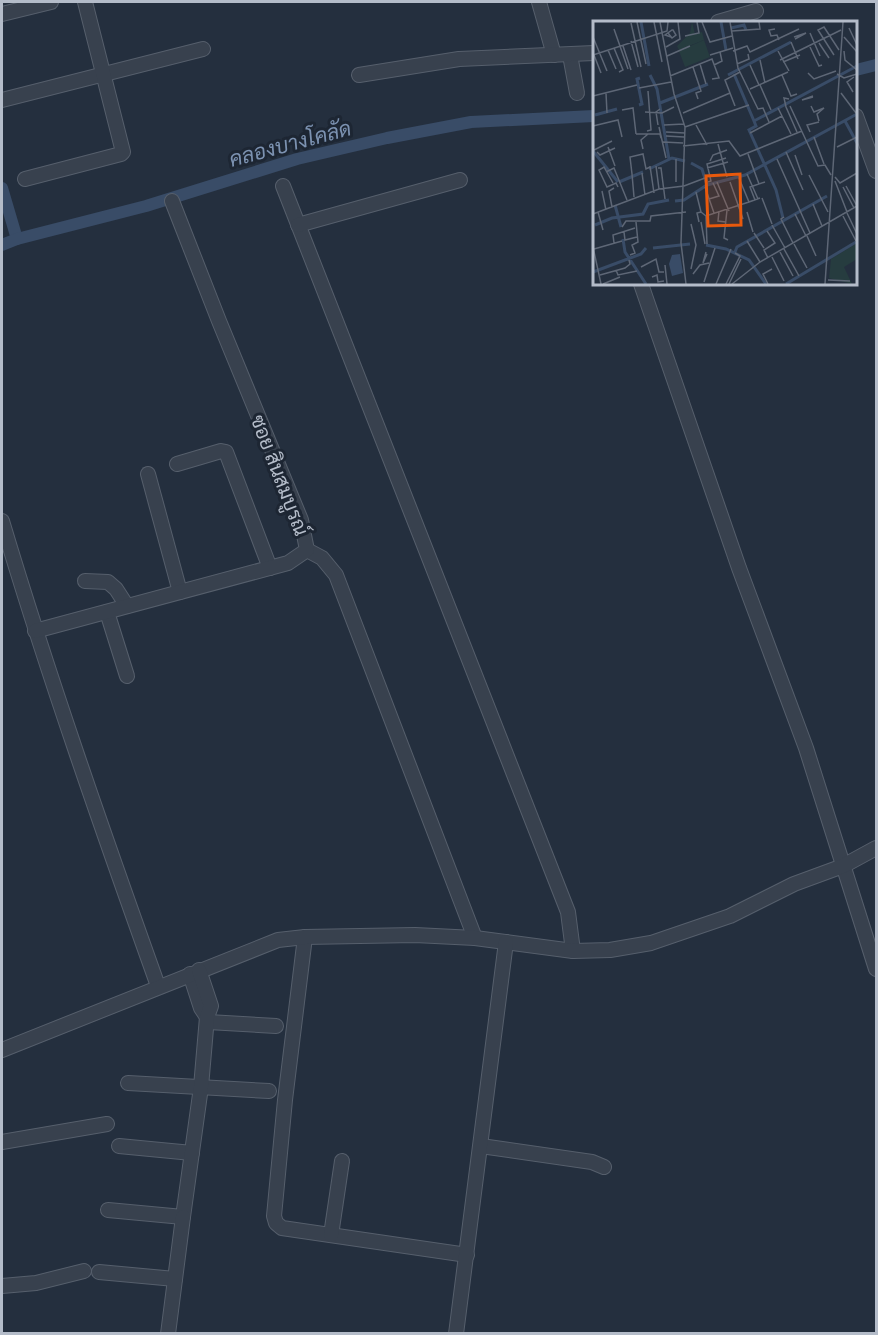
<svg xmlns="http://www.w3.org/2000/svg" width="878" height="1335" font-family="Ubuntu,Sarabun,sans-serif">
<rect width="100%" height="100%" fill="#242f3e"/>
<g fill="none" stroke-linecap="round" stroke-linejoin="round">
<!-- canal -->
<g stroke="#394c67" stroke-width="12">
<path d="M 856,70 L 876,65"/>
<path d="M 2,188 L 17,239"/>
<path d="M 2,245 L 17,239 L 146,206 L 297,159 L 387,138 L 471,122 L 594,116"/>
</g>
<defs>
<g id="minor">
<path d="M 539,2 L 554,55"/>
<path d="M 2,14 L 51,2"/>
<path d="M 718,22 L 756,11"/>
<path d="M 570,55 L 577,93"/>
<path d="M 359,75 L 459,59 L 594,53"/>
<path d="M 2,100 L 203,49"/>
<path d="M 856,116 L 876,171"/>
<path d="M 25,179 L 121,154 L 123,152 L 85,2"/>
<path d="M 283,186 L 568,912 L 573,951"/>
<path d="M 298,225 L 460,180"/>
<path d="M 641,284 L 739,568 L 806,748 L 876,969"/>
<path d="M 177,464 L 221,451 L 226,452 L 270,568"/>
<path d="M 148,474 L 180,592"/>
<path d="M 2,521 C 49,678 103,832 158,986"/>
<path d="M 307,550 L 322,558 L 336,575 L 475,938"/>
<path d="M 85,581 L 108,582 L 116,589 L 127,606"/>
<path d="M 107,612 L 127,676"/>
<path d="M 35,631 L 288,563 L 307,550 L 301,520 L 219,321 L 172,201"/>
<path d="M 305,937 L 285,1100 L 274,1216 L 276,1223 L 282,1228 L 467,1255"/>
<path d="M 190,974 L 201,1008 L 207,1017"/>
<path d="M 208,1022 L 276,1026"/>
<path d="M 2,1050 L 278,940 L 305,937 L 415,935 L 475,938 L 573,951 L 610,950 L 651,943 L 730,916 L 794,884 L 843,866 L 876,848"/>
<path d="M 128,1083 L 269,1091"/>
<path d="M 2,1142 L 107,1124"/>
<path d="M 119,1146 L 192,1153"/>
<path d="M 481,1146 L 592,1162 L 604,1167"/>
<path d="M 108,1210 L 183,1217 L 201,1087 L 207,1017 L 211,1006 L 199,970"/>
<path d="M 331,1235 L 342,1161"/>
<path d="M 99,1272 L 175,1279"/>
<path d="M 2,1286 L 36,1283 L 84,1271"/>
<path d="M 168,1334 L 183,1217"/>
<path d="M 456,1334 L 506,942"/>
</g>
</defs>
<!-- minor casing -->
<use href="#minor" stroke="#565f6c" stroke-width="16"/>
<!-- minor -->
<use href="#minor" stroke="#38414e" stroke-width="14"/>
</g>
<g text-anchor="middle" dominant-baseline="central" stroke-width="6" stroke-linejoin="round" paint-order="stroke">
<!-- street labels -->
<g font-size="20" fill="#b4bcc9" stroke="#1d2633">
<text transform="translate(280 475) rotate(69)">ซอย สินสมบูรณ์</text>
</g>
<!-- water labels -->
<g font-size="21" font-style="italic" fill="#7c92b1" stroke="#1d2633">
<text transform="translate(290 143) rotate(-15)">คลองบางโคลัด</text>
</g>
</g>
<!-- overview -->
<g transform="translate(593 21)">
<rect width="264" height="264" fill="#242f3e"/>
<path d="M 99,1 L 102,13 L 109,11 L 111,19 L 86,29 L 84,25 L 97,12 Z" fill="#263c3f"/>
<path d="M 264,222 L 264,238 L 251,246 L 259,263 L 236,257 L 238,238 Z" fill="#263c3f"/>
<path d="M 111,19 L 117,36 L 92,46 L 86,30 Z" fill="#263c3f"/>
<path d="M 87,233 L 90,252 L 79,255 L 76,243 L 79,234 Z" fill="#394c67"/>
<path fill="none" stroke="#394c67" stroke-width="3" d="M 48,1 L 56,45M 128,1 L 133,29M 138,7 L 151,4 L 153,9M 141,53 L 161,100 L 264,45M 57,54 L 64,68 L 76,138M 135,54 L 198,21M 67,82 L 115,63M 46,84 L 49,83 L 44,58 L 47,57M 2,94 L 24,88M 161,100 L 163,105 L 156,109 L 183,169 L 190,197M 252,100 L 264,122M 0,130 L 25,161M 98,142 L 109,148 L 114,164M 56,148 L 79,137 L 92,140M 26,161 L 50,151M 82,180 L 91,179 L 114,164 L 152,154 L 264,93M 22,184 L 28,206M 2,204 L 19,197 L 50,193 L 55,183 L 76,179M 30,218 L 32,231 L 53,263M 113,224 L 133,228 L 156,239 L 173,263M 60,227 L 97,223M 142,231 L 144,226 L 234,175M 0,251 L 48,233 L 53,227M 193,263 L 263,221"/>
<path fill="none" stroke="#5e6776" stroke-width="1.5" d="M 44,1 L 53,43M 61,1 L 69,41M 67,1 L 81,73 L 92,106 L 88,222 L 93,263M 109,1 L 117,21 L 139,15M 137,1 L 145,47 L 165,88 L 170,87 L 176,101M 38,2 L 48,46M 256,7 L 264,24M 21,8 L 35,48M 182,8 L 176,9 L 178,15 L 184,14 L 186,19M 139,10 L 167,8 L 166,1M 75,12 L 79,17 L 83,14 L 80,9 L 79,9 L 72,14 L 78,16M 217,12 L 227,35M 92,15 L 106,12 L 104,1M 0,16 L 14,50M 201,16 L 213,12 L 202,18M 251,16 L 264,31M 38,20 L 45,46M 198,21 L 205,38M 226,22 L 236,37M 30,25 L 38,49M 73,26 L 87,18 L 85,1M 217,26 L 226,45 L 229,44M 21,27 L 30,49 L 26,51M 15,29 L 23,48M 140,30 L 154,25 L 157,31 L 206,8M 185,30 L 196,50M 251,30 L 252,39 L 264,49M 0,34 L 74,10 L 75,1M 1,34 L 8,52M 117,34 L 140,27M 241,34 L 225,9 L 231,6 L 246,29M 74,35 L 97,25M 167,39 L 172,62M 187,39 L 248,9M 190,41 L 207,34M 107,43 L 113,63M 144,43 L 156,38 L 155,33M 121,44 L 129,40 L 127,31M 157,44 L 166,64M 100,46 L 108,70 L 103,72 L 105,78M 215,52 L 221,58 L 243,50M 244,53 L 251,57 L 264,53M 189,54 L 198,75 L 204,73M 77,55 L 119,38 L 126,57 L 119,58M 167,64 L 178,89M 46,67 L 78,61M 157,68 L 195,51M 260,71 L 254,61 L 261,56M 13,72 L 14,92M 248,72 L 263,92M 0,75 L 44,64M 220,76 L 209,79 L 220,75M 196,78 L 191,77 L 193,86 L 204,111M 142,85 L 132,59 L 147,51M 197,85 L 225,145 L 232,144 L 238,154M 218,85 L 221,91 L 231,87 L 224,93 L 226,100M 185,87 L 198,113M 29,89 L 40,87 L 43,113M 52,91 L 69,92 L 81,86M 90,92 L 137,72M 65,104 L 63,91 L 67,88M 71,104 L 91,103M 103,104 L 114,124M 0,105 L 25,99 L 29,116M 66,106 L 73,137M 92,106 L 156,84M 54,110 L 58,109 L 55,70M 73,111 L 92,112M 217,111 L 214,104 L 226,101M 157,112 L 189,95M 43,113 L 67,113 L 68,117M 73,115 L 91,116M 221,116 L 231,143M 70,121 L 90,122M 125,123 L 134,156M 90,125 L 136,120 L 147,135 L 209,110M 15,126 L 22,145M 244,126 L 264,116M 50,128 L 48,119 L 55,113M 1,129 L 19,120M 4,131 L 7,134 L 22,127M 193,131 L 210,169M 155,133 L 166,163M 202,134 L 209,154M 83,138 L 83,161M 184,138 L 217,212M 117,140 L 120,134 L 134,129M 57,145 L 61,172M 63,145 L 66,168M 65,147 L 68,147 L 72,178M 114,147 L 135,141M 13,151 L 21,147 L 34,179M 49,152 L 52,174M 39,153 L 37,136 L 50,133 L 53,148 L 57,146M 39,153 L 41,176M 154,153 L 165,178M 216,154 L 235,191M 242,156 L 247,162 L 264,152M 146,157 L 156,181 L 167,177M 242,160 L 254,191M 115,161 L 118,160 L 114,143 L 133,137M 124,161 L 136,190M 137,161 L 150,198M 20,162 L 11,146 L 6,149 L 14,166 L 23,162 L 25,166M 253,165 L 264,185M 112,166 L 121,192M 250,166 L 261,187M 9,170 L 13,189M 103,171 L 108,191 L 104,192 L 106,201M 169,177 L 179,203M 116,178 L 126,175 L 120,162M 162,179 L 157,166 L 172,161M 220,183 L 229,205M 19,186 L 16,170 L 21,167M 134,189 L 131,217 L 135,219M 126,190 L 125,200 L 133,201M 5,191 L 10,209M 108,191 L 113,195 L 156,181M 154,191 L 160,211M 254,192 L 264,213M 0,193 L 66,168 L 91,165 L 112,157M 202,193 L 213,215M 113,195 L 114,223M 250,195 L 263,220M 191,196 L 188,198 L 200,222M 108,201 L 112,223M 179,204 L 192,227M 29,206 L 33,200 L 57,200 L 58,195 L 93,191M 174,210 L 182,222 L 171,229 L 175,237M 31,211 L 32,219 L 44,216M 161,212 L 171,227M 214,215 L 223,235M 154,220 L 167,241M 21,222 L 20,214 L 42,207M 201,223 L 214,247M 0,226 L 8,263M 1,228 L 29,220M 191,228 L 206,255M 113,231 L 110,242 L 114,233M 187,231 L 200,255M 37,234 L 42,232 L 39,224 L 45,221 L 43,201M 179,236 L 191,260M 72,244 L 74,263M 48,246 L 63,238 L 66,251 L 71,251M 98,248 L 103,224 L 98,203M 23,249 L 25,254 L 44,250M 100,253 L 107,244 L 116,242M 7,254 L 32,247 L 37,243 L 36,239M 59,256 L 64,254 L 65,261 L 71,260M 235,259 L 257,260M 111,261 L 122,227M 10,263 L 27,256M 123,263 L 138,228M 133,263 L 147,235 L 142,232M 136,263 L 148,238M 139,263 L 167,241 L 264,185M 175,263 L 170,253 L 179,248M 232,263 L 250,1"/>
<path fill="#e8590c" fill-opacity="0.15" stroke="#e8590c" stroke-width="3" d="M 147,153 L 148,204 L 115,205 L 113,155 Z"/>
<rect width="264" height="264" fill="none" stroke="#b4bcc9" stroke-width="3"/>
</g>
<!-- border -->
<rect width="878" height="1335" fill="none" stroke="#b4bcc9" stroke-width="6"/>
</svg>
